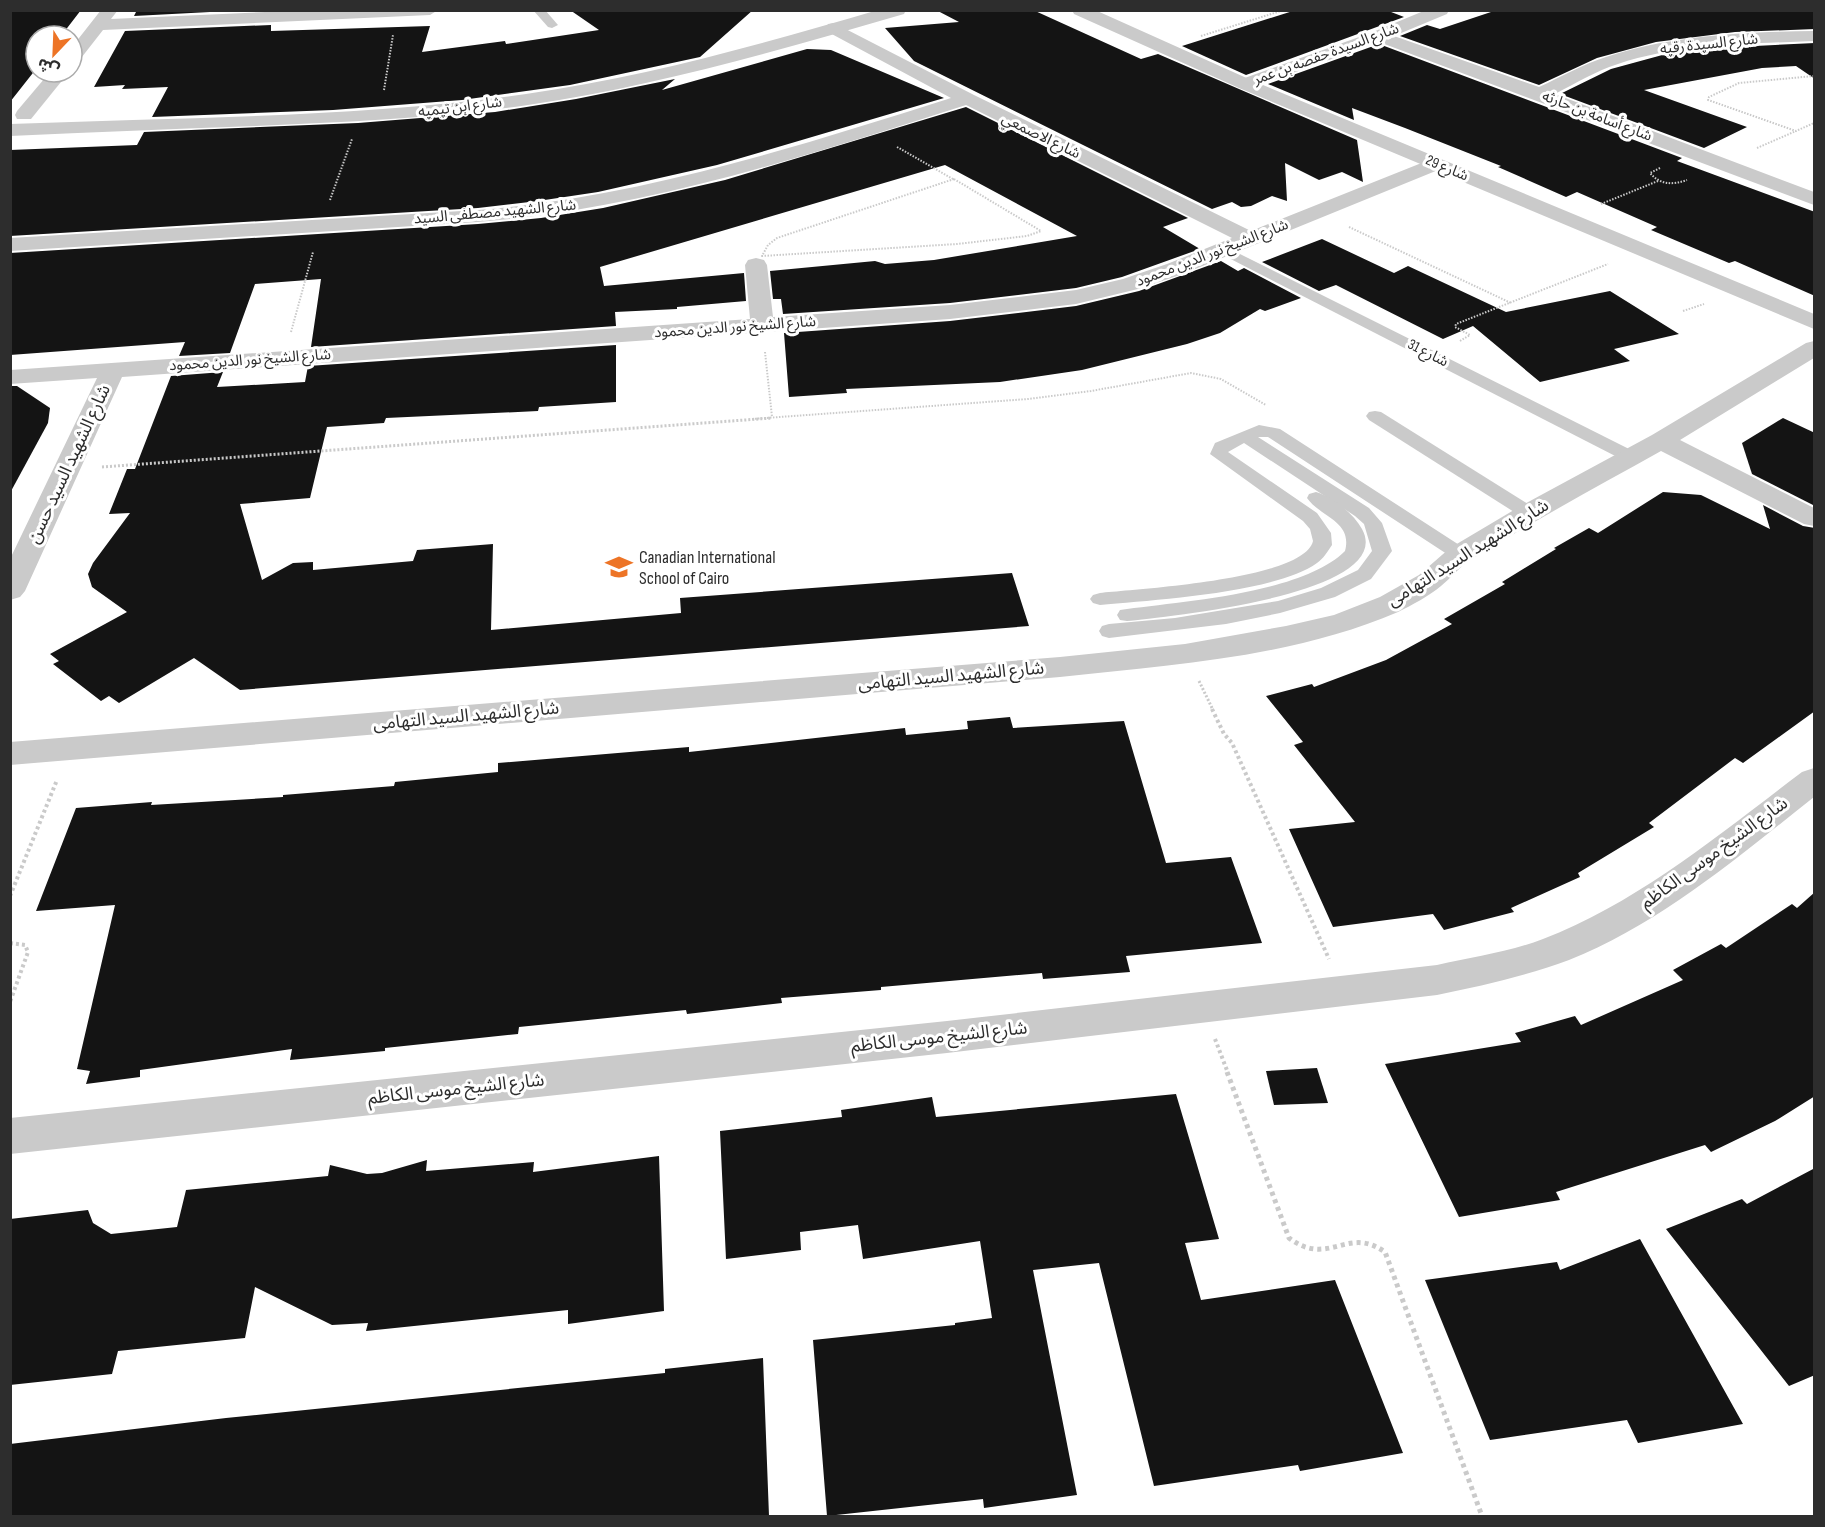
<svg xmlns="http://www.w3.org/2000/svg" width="1825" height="1527" font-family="'Sofia Sans Condensed','Noto Sans Arabic',sans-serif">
<rect width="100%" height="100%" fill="#fff"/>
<!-- building -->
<g fill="#141414">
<path d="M 10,10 L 81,10 L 61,36 L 36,36 L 36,69 L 10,102 Z"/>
<path d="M 137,10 L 248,10 L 134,16 Z"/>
<path d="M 570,10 L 753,10 L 700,57 L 570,85 L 462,100 L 333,110 L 152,117 L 168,87 L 122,89 L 125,85 L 94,87 L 125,31 L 271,25 L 271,31 L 430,26 L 422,52 L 505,41 L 506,44 L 599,30 Z"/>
<path d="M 936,10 L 1033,10 L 1141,59 L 1158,54 L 1357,140 L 1363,182 L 1342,172 L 1319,180 L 1285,163 L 1287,201 L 1272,196 L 1251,206 L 1241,207 L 1232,202 L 1212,209 L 914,61 L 885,28 L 959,22 Z"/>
<path d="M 1296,10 L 1386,10 L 1404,17 L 1246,75 L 1182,46 Z"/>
<path d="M 1497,10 L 1815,10 L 1815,29 L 1735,32 L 1656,42 L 1597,58 L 1539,85 L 1400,36 L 1427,25 L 1440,29 Z"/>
<path d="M 1815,43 L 1815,79 L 1796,66 L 1762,68 L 1644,90 L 1747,127 L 1704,148 L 1560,94 L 1611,69 L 1666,54 L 1715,48 Z"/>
<path d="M 1379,44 L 1682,158 L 1677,161 L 1815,212 L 1815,296 L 1735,261 L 1729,263 L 1651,230 L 1657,227 L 1577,192 L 1566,197 L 1498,167 L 1501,166 L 1405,128 L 1352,108 L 1354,120 L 1268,84 Z"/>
<path d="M 807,49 L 831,50 L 944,98 L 717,165 L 598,192 L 538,201 L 478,208 L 10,236 L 10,150 L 137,145 L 144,132 L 358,123 L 495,112 L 576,99 L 675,79 L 662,90 Z"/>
<path d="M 966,107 L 1188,218 L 1163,227 L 1200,249 L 1122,277 L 1076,288 L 950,303 L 783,314 L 781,299 L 773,299 L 770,271 L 875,261 L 885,264 L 934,260 L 1077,236 L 945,165 L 600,267 L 604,286 L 744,273 L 746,301 L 677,307 L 677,309 L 615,312 L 616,326 L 311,347 L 321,279 L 255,284 L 230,353 L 179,356 L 185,342 L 10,355 L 10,253 L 478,224 L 541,218 L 603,208 L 725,180 Z"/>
<path d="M 1322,239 L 1394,273 L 1408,266 L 1506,312 L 1610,291 L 1679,334 L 1614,349 L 1630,361 L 1540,382 L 1473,326 L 1443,339 L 1336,285 L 1319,291 L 1262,262 Z"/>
<path d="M 1221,261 L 1238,271 L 1244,268 L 1301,298 L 1265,311 L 1260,309 L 1220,333 L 1187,344 L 1082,370 L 1000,382 L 846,389 L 847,393 L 789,397 L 784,333 L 950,321 L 1076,306 L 1139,291 Z"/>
<path d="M 616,345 L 616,402 L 539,407 L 538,411 L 386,418 L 384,423 L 327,427 L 310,498 L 240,504 L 262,580 L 293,563 L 313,562 L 313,570 L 413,561 L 417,550 L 493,544 L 491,630 L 681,613 L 680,598 L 1012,573 L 1029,626 L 240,690 L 194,658 L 119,703 L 109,696 L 101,701 L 53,664 L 59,661 L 50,654 L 127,612 L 92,587 L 88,574 L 93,563 L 130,513 L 109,514 L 127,469 L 135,469 L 171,376 L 223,372 L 217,387 L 305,382 L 308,366 Z"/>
<path d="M 10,386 L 17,386 L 50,408 L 48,423 L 10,493 Z"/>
<path d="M 1783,418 L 1815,433 L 1815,506 L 1752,474 L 1742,443 Z"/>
<path d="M 1663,492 L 1701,495 L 1770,529 L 1763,505 L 1803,526 L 1815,528 L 1815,711 L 1743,763 L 1735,758 L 1649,823 L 1654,827 L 1578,873 L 1580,877 L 1511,908 L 1514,912 L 1444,930 L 1433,914 L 1333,927 L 1289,829 L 1355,822 L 1294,745 L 1303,742 L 1266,696 L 1312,684 L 1314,687 L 1386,660 L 1452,624 L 1444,619 L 1505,584 L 1502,582 L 1556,549 L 1554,548 L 1589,528 L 1598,533 Z"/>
<path d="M 1010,717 L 1013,728 L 1124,721 L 1166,863 L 1231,857 L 1262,943 L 1126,956 L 1130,972 L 1043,979 L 1042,973 L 881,987 L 881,990 L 781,998 L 782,1003 L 687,1014 L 686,1010 L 519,1027 L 518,1034 L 385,1048 L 385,1051 L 290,1060 L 292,1049 L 140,1070 L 140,1077 L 86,1084 L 90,1071 L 77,1069 L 115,905 L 36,911 L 76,808 L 152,802 L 151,805 L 283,797 L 283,795 L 394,786 L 395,782 L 498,772 L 498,763 L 689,747 L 689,752 L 905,728 L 906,735 L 968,729 L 967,721 Z"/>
<path d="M 1815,892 L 1815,1096 L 1775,1121 L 1711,1152 L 1705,1145 L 1556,1192 L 1560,1200 L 1459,1217 L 1385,1064 L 1521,1042 L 1515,1033 L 1575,1016 L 1581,1025 L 1683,980 L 1673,970 L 1721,944 L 1726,948 L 1792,904 L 1797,908 Z"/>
<path d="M 1317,1068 L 1328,1103 L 1274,1105 L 1266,1071 Z"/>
<path d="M 1176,1094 L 1219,1239 L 1185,1243 L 1201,1300 L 1335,1280 L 1403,1453 L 1300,1471 L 1298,1465 L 1154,1486 L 1099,1263 L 1033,1270 L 1077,1495 L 984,1508 L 983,1499 L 827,1516 L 813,1340 L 955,1325 L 955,1323 L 992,1318 L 980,1241 L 863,1259 L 858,1225 L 800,1232 L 801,1250 L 726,1259 L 720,1131 L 842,1117 L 841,1110 L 932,1097 L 936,1117 Z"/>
<path d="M 659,1156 L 664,1311 L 568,1324 L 568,1310 L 366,1331 L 368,1323 L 332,1325 L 255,1287 L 245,1338 L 118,1351 L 112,1374 L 10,1385 L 10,1219 L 88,1210 L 93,1223 L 111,1234 L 177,1227 L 186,1190 L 328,1176 L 330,1165 L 367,1174 L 382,1173 L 427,1160 L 426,1171 L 534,1162 L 533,1172 Z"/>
<path d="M 1815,1168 L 1815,1375 L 1789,1386 L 1666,1229 L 1742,1199 L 1747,1204 Z"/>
<path d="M 1640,1239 L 1743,1424 L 1638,1443 L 1627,1420 L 1490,1440 L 1425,1280 L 1557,1262 L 1560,1270 Z"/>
<path d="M 763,1358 L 769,1516 L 10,1516 L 10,1444 L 226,1418 L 665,1373 L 665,1369 Z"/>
</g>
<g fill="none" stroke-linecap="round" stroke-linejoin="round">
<!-- path-far3 -->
<g stroke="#cacaca" stroke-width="2" stroke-dasharray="1.5 1.5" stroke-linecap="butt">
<path d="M 1201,36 L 1284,10"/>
<path d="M 1814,76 L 1739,83 L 1709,97 L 1708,100 L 1796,131 L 1814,123"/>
<path d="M 384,90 L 393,35"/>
<path d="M 897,147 L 953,179"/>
<path d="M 1757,148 L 1796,131"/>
<path d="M 1660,168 L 1650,173 C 1660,185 1673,185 1687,180"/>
<path d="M 954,179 L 1041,231 L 1027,236 L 957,244 L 762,256 L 768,245 L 777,238 Z"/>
<path d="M 330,200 L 352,139"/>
<path d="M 1601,204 L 1658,181"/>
<path d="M 1349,227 L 1511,303"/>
<path d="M 1683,311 L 1704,304"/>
<path d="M 291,332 L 313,252"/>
<path d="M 1460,341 L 1470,335 L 1455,327 L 1456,324 L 1608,264"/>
<path d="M 765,352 L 772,417"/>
<path d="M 752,419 L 1028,399 L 1091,391 L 1191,373 L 1221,379 L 1266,405"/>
</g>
<!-- path-far2 -->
<g stroke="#cacaca" stroke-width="3" stroke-dasharray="2 2" stroke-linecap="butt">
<path d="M 102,467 L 772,418"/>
<path d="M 1199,681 L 1213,710"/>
</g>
<!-- path-far1 -->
<g stroke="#cacaca" stroke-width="4" stroke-dasharray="3 3" stroke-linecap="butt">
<path d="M 1212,709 L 1224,734 L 1232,743 L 1329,959"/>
<path d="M 10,896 L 57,780"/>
<path d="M 10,943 L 25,945 L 28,952 L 10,1002"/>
<path d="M 1215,1039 L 1228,1073"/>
</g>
<!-- path -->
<path stroke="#cacaca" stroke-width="5" stroke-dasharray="4 4" stroke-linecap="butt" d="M 1227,1072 L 1289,1238 C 1329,1268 1347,1225 1385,1252 L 1482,1516"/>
<!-- service -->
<g fill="#cacaca" fill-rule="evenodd">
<path d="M 533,10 L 545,10 L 558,25 L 552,28 L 548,27 Z"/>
<path d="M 1224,246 L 1637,453 L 1640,457 L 1637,461 L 1625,461 L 1219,253 L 1217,250 Z"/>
<path d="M 1375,411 L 1381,412 L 1536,509 L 1538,513 L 1536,517 L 1522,517 L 1369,420 L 1366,416 L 1369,412 Z"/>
<path d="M 1259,425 L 1280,429 L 1467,550 L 1470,554 L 1467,558 L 1453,558 L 1268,437 L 1258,437 L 1369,508 L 1382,523 L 1392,551 L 1371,579 L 1335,597 L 1280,613 L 1226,624 L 1109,638 L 1102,636 L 1099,631 L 1102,626 L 1109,624 L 1175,618 L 1278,601 L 1321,588 L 1358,570 L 1372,551 L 1364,524 L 1355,516 L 1244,443 L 1228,452 L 1317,513 L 1331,533 L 1332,545 C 1328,551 1323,559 1317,563 C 1275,593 1154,600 1100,605 L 1093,603 L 1090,599 L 1093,595 L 1100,593 C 1137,589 1304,580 1313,541 L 1310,529 L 1303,521 L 1210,454 L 1215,443 Z"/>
<path d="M 1316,492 C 1333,497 1353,513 1362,529 C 1398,595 1163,617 1127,621 L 1120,620 L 1117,615 L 1120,610 L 1127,609 C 1186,601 1303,593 1345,551 C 1353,521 1320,517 1307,498 L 1309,494 Z"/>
</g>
<!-- minor -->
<g fill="#cacaca" fill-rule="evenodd">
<path d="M 101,10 L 118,10 L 111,19 L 309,10 L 438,10 L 430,15 L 103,30 L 78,62 L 72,63 L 72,47 Z"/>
<path d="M 1426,10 L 1449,10 L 1447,14 L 1394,36 L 1539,87 C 1561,77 1583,64 1606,57 C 1672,35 1745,32 1814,31 L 1814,41 C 1748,44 1681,43 1618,64 C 1596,71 1576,83 1555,94 L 1814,192 L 1814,205 L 1379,42 L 1251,88 L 1239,88 L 1236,84 L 1239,80 L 1373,32 Z"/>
<path d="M 834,23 L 974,95 L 1251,231 L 1429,160 L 1443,160 L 1446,164 L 1443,168 L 1183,274 L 1138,289 L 1076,304 L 950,319 L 122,377 L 25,591 L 20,597 L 10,600 L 10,559 L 97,378 L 10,384 L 10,370 L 750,319 L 745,265 L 748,260 L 756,258 L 764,260 L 767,265 L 773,317 L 950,305 L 1076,290 L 1123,279 L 1167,264 L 1232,238 L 966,105 C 806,156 645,209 478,222 L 10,251 L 10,238 L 478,210 C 641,197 796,147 951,98 L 828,32 L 826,28 L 828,24 Z"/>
<path d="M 50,72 L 69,72 L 31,119 L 17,119 L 15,115 L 17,111 Z"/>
<path d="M 1814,341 L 1814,358 L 1680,440 L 1814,508 L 1814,526 L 1804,524 L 1661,451 C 1598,486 1534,521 1472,559 C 1460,566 1451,578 1441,586 C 1429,596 1412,605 1398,612 C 1294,657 1172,665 1060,677 L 10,765 L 10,742 L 1060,657 L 1185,644 L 1286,626 L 1334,615 L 1380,597 L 1419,575 L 1450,548 L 1519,507 L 1652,435 L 1806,343 Z"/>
<path d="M 1814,768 L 1814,797 C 1738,857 1660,924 1569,960 C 1526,976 1481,986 1437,995 L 947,1053 L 10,1154 L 10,1118 L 947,1021 L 1437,965 C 1472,957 1509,952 1543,939 C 1639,902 1721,833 1802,772 Z"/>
</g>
<!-- tertiary -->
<g fill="#cacaca" fill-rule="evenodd">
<path d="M 878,10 L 906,10 L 904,14 C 780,50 656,86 528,105 C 438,118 347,122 256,126 C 174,129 92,132 10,136 L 10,124 C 182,117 356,118 526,94 C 646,77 762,44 878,10 Z"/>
<path d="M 1072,10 L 1095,10 L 1251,80 L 1814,314 L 1814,329 L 1239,88 L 1074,14 Z"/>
</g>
</g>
<!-- icons -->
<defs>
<symbol id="school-bare" viewBox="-9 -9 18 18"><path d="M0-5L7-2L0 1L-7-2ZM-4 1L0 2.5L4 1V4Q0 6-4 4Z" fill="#ed7426" stroke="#fff" stroke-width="2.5" paint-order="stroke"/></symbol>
</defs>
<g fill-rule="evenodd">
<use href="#school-bare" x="600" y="548" width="38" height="38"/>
</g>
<g text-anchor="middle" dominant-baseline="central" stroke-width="6" stroke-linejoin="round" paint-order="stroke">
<!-- far-street labels -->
<g font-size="15" fill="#2d2d2d" stroke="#fff">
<text transform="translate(1709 44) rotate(-6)">شارع السيدة رقيه</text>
<text transform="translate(1326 54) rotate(-20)">شارع السيدة حفصه بن عمر</text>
<text transform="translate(460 107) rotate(-7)">شارع ابن تيميه</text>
<text transform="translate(1597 116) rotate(21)">شارع أسامة بن حارثه</text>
<text transform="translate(1041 136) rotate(26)">شارع الاصمعي</text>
<text transform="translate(1447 168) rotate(23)">شارع 29</text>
<text transform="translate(495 212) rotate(-5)">شارع الشهيد مصطفى السيد</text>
<text transform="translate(1212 253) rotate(-21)">شارع الشيخ نور الدين محمود</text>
<text transform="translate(735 327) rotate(-4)">شارع الشيخ نور الدين محمود</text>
<text transform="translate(1428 353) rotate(27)">شارع 31</text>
<text transform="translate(250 360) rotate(-4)">شارع الشيخ نور الدين محمود</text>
</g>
<!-- street labels -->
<g font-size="18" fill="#2d2d2d" stroke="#fff">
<text transform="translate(69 464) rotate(-65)">شارع الشهيد السيد حسن</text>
<text transform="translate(1468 553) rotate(-32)">شارع الشهيد السيد التهامى</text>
<text transform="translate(951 676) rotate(-5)">شارع الشهيد السيد التهامى</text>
<text transform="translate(466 716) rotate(-5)">شارع الشهيد السيد التهامى</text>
<text transform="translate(1714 853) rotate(-36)">شارع الشيخ موسى الكاظم</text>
<text transform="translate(939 1037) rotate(-6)">شارع الشيخ موسى الكاظم</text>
<text transform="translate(456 1089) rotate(-6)">شارع الشيخ موسى الكاظم</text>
</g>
<!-- poi labels -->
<g font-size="18" fill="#2d2d2d" stroke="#fff" text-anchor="start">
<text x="639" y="557">Canadian International<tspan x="639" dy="21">School of Cairo</tspan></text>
</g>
</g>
<!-- border -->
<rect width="1825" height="1527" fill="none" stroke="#2d2d2d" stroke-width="24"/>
<!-- north arrow -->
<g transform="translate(54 54) rotate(203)"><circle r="28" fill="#ffffff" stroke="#ababab" stroke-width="1.5"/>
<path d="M0-4.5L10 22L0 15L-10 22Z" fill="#ed7426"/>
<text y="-9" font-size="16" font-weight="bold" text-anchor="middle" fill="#2d2d2d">ش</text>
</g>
</svg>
